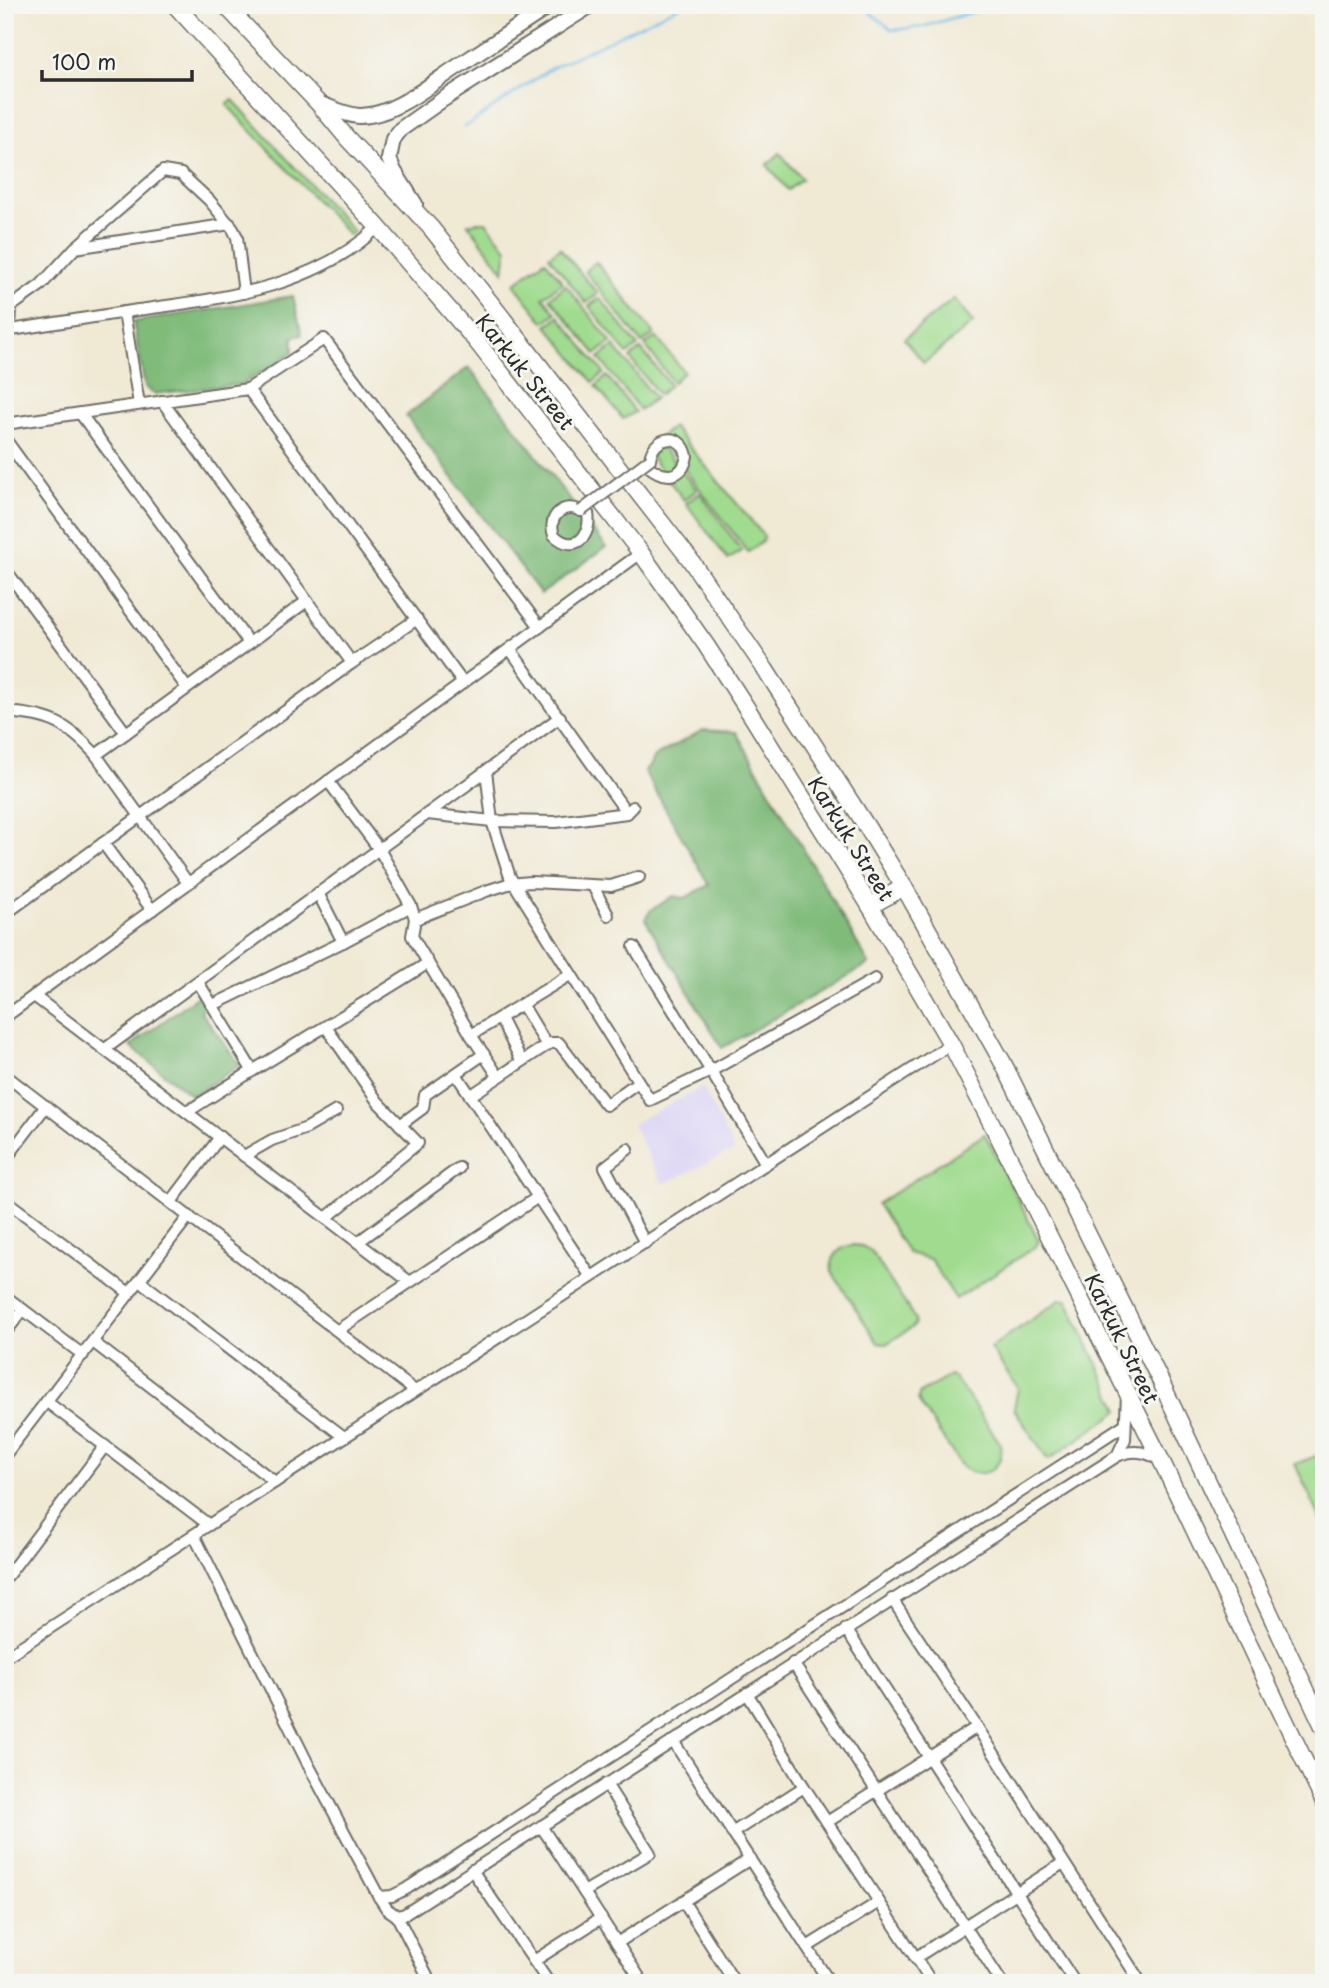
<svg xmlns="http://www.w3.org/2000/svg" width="1329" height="1988" font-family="'Playpen Sans',sans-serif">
<rect width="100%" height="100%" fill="#f6f6f2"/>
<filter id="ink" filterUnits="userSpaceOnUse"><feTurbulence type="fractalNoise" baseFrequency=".0143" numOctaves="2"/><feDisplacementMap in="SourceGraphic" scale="14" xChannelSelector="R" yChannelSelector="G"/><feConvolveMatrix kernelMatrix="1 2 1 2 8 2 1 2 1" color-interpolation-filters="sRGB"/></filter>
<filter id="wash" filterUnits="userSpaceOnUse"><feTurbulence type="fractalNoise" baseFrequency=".00686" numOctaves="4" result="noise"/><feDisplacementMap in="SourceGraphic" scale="28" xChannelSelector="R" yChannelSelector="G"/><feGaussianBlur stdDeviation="1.57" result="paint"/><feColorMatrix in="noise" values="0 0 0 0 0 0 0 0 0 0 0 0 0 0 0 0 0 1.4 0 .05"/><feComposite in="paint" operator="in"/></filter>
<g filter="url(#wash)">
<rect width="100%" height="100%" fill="#f0e9d4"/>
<!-- built -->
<path fill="#ddd5f6" d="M 703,1087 L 734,1150 L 663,1184 L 632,1124 Z"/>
<!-- green -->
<g fill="#a0db8f" stroke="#66835d" stroke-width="2">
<path d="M 233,100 L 354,232 L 349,235 L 227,105 Z"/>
<path d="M 780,153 L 802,179 L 788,190 L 767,165 Z"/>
<path d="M 477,222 L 486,222 L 507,249 L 504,272 L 468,224 Z"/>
<path d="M 560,248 L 598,294 L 586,303 L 549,256 Z"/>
<path d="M 545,260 L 563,282 L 543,297 L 556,313 L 544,322 L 514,284 Z"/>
<path d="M 596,262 L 654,334 L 642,343 L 585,271 Z"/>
<path d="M 566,285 L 611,342 L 596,354 L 550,298 Z"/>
<path d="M 600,298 L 638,346 L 627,354 L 589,306 Z"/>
<path d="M 954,299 L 973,323 L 924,363 L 904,339 Z"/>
<path d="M 559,316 L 604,373 L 593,382 L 547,326 Z"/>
<path d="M 656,337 L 684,372 L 673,382 L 645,345 Z"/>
<path d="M 614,346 L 655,398 L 640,410 L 599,358 Z"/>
<path d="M 641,349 L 670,385 L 659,395 L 630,358 Z"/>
<path d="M 607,376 L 635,412 L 623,419 L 596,386 Z"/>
<path d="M 673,427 L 764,536 L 763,541 L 748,552 L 660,437 Z"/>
<path d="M 659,443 L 697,490 L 684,500 L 647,452 Z"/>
<path d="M 700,493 L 742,551 L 728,560 L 686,503 Z"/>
<path d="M 985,1134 L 1039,1241 L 1036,1246 L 956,1299 L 930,1259 L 908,1253 L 877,1204 Z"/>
<path d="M 852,1245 L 862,1246 L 871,1251 L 915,1319 L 915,1323 L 913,1327 L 886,1344 L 878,1343 L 832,1272 C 830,1258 838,1248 852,1245 Z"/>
<path d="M 1060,1300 L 1067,1300 L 1119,1410 L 1116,1413 L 1048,1460 L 1014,1409 L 1018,1388 L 990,1348 Z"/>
<path d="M 950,1376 L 955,1378 L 1000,1443 C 1006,1468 983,1482 962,1467 L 919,1402 L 918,1397 L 920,1393 Z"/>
<path d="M 1324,1453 L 1324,1526 L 1295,1464 Z"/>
</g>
<!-- forest -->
<g fill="#80bb7a" stroke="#567352" stroke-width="2">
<path d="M 293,296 L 302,335 L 293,337 L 293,352 L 243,384 L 154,394 L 145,387 L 133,322 Z"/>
<path d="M 469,367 L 606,547 L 541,594 L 406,416 Z"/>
<path d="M 703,730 L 736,732 L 869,964 L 722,1048 L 645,919 L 651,910 L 674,896 L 685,898 L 709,885 L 644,771 L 649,767 L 654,757 Z"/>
<path d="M 199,995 L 204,1004 L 201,1012 L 240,1065 L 192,1096 L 130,1046 Z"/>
</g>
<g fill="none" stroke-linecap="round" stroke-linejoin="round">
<!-- stream -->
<g stroke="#6fbce9" stroke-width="2.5">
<path d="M 861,5 L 892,30 L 922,27 L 997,5"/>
<path d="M 465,127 L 550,69 L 682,5"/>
</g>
</g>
</g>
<g filter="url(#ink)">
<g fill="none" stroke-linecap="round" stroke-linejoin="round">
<defs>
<g id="minor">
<path d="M 75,248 L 163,171 L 181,174 L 209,200 L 233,229 L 237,237 L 244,293"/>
<path d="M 124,312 L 139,404"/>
<path d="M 10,330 L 11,309 L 13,305 L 41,285 L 75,248 L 230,224"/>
<path d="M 5,331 C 50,324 94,317 138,310 C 223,298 312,289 378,227"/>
<path d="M 248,389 L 463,683"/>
<path d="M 162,401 L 352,663"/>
<path d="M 80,413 L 249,643"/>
<path d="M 5,424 L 248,389 L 324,339 L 540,627"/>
<path d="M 5,439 L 187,688"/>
<path d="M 647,465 C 663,479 683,480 687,456 C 682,431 653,436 650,459"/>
<path d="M 581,511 C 564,502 547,516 554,535 C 574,554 592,537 588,513"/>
<path d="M 5,569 L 126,733"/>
<path d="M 510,649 L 627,813"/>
<path d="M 5,712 C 49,715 66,722 96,755 L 188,883"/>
<path d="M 96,755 L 307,601"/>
<path d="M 486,771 L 492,821 L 510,877 L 650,1100 L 711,1071 L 875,979"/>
<path d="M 328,781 L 379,849 L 411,906 L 415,919 L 412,936 L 471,1035 L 498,1076"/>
<path d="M 427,814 L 492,821 L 556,822 L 627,813 L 633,807"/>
<path d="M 103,843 L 152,910"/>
<path d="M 593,886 L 608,915"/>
<path d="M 318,893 L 343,942"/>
<path d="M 5,914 L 352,663 L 417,619"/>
<path d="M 415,919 L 486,891 L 508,884 L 531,882 L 611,886 L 639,877"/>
<path d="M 634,947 L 711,1071 L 766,1164"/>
<path d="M 198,982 L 252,1070"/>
<path d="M 34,996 L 410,1282"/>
<path d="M 522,1004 L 546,1044"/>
<path d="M 213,1005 L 343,942 L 411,906"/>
<path d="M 5,1017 L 641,553"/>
<path d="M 500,1018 L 521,1060"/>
<path d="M 471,1035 L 570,975"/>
<path d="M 105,1049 L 560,717"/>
<path d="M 456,1074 L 591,1277"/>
<path d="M 5,1075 L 415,1391"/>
<path d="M 470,1096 L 550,1043 L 559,1043 L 606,1105 L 638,1082"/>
<path d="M 187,1112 C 266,1061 348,1014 428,963"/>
<path d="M 400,1125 L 423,1108 L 425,1095 L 484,1054"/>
<path d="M 628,1149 L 605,1167 L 645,1243"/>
<path d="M 244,1156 L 272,1140 L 307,1128 L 336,1111"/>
<path d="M 5,1160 L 46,1106"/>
<path d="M 5,1200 L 129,1293"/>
<path d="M 171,1202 L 220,1137"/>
<path d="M 326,1218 L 418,1143 L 378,1102 L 326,1027"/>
<path d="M 358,1242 L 459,1168"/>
<path d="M 140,1281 L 344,1437"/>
<path d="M 5,1296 L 83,1355"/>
<path d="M 338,1330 L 538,1197"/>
<path d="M 5,1333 L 23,1310"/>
<path d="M 93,1342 L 275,1482"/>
<path d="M 47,1402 L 209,1525"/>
<path d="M 5,1455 L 189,1216"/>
<path d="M 1117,1456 L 1125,1439 L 1127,1394"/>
<path d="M 194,1535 L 309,1766 L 379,1897 L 387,1909 L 397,1916 L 405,1914 L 1117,1456 C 1133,1449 1146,1451 1160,1460"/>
<path d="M 5,1579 L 105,1446"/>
<path d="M 892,1599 L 977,1727 L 1141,1983"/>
<path d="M 846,1629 L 1075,1983"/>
<path d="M 5,1657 L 951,1044"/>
<path d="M 793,1663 L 1002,1983"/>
<path d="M 747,1693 L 804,1787 L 932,1983"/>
<path d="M 673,1741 L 830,1983"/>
<path d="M 827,1822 L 977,1727"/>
<path d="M 541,1826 L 643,1983"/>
<path d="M 732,1833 L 804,1787"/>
<path d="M 472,1870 L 549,1983"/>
<path d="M 584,1892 L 650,1853 L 606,1784"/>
<path d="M 379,1897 L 392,1896 L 406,1889 L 1124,1425"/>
<path d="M 683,1901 L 735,1983"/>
<path d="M 397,1916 L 431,1983"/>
<path d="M 617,1943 L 750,1859"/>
<path d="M 807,1947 L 879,1902"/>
<path d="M 915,1958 L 1063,1863"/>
<path d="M 534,1961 L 601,1918"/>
</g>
<g id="major">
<path d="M 318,103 C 331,108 345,115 359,116 C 393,117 433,82 460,65 C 490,45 521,25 551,5"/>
<path d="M 415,204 L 394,171 L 389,159 L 393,139 L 401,129 L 442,100 L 591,5"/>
</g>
<g id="highway">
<path d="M 175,5 L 378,227 L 477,342 L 641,553 L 706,645 L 753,718 L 870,906 L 951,1044 L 1045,1228 L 1161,1460 L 1324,1802"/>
<path d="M 225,5 L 318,103 L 347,138 L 431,228 L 493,306 L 689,558 L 765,669 L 867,827 L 904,887 L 1003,1063 L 1161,1382 L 1324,1728"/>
<path d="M 870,906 L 904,887"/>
</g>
</defs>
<!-- minor casing -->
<use href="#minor" stroke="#706e66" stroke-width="14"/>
<!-- major casing -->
<use href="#major" stroke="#706e66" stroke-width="18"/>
<!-- highway casing -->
<use href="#highway" stroke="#706e66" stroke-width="19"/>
<!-- minor -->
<use href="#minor" stroke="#fff" stroke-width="10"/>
<!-- major -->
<use href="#major" stroke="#fff" stroke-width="14"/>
<!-- highway -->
<use href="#highway" stroke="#fff" stroke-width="16"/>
<defs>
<path id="minor-bridge" d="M 581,511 L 650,459"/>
</defs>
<!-- minor-bridge casing -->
<use href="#minor-bridge" stroke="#706e66" stroke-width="14" stroke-linecap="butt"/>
<!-- minor-bridge -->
<use href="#minor-bridge" stroke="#fff" stroke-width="10"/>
</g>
</g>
<g text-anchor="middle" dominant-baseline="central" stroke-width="6" stroke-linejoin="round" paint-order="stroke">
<!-- street labels -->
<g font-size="21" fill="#2b2b2b" stroke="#f6f6f2">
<text transform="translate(526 371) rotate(51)">Karkuk Street</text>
<text transform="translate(852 838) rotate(58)">Karkuk Street</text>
<text transform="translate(1123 1338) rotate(64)">Karkuk Street</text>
</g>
</g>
<!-- margin -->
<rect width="1329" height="1988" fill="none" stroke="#f6f6f2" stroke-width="28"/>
<!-- scale -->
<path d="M42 70v10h150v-10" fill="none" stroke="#2b2b2b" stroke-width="3.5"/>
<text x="52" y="70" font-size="21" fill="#2b2b2b" stroke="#f6f6f2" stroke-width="5" paint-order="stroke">100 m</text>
</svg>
